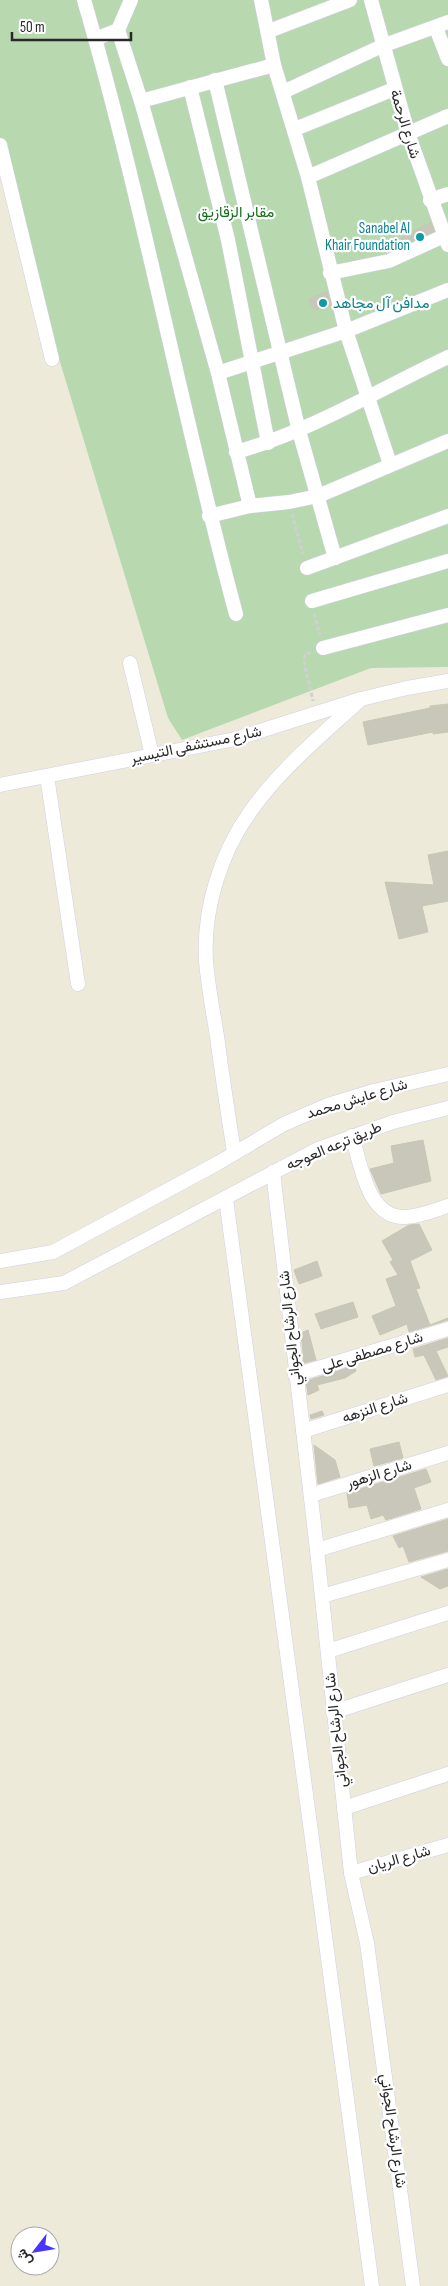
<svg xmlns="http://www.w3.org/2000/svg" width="448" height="2286" font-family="'Sofia Sans Condensed',Vazirmatn,sans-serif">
<rect width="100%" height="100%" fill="#edeada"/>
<!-- cemetery -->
<path fill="#b8d9af" d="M 0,0 L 448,0 L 448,667 L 371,668 L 182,740 L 168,718 L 0,164 Z"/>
<!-- building -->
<g fill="#c8c7b9" stroke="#c9c7b3">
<path d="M 431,222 L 434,231 L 401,246 L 398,240 Z"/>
<path d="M 327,292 L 331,305 L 314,311 L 309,299 Z"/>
<path d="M 448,704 L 448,732 L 433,734 L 433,732 L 368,745 L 363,722 L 430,708 L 430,706 Z"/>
<path d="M 448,851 L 448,901 L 422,906 L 428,932 L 399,939 L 385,882 L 434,885 L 428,855 Z"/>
<path d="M 423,1140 L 431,1181 L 381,1194 L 370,1169 L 394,1163 L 391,1146 Z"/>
<path d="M 419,1224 L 432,1250 L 410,1261 L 420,1288 L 416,1289 L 430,1325 L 448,1318 L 448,1320 L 409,1332 L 407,1324 L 380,1335 L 372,1316 L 396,1306 L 386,1279 L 398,1275 L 390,1262 L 393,1260 L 382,1241 L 409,1225 Z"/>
<path d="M 317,1261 L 322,1276 L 299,1284 L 294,1270 Z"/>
<path d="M 353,1302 L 358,1317 L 321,1329 L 315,1314 Z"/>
<path d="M 308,1330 L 316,1360 L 304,1363 L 301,1333 Z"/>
<path d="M 448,1338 L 448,1347 L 436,1351 L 448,1376 L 436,1380 L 424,1355 L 415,1357 L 413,1349 Z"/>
<path d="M 354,1366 L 356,1371 L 345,1378 L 317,1385 L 319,1390 L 308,1395 L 306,1381 Z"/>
<path d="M 322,1411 L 324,1415 L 311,1419 L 310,1415 Z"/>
<path d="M 399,1442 L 403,1458 L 374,1466 L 370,1449 Z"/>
<path d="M 314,1445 L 335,1460 L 340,1477 L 318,1484 Z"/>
<path d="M 426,1469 L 431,1482 L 414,1488 L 421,1509 L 386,1520 L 383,1515 L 371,1519 L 367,1505 L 349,1508 L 347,1493 Z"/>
<path d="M 448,1519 L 448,1551 L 409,1562 L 403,1546 L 399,1548 L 393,1536 Z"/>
<path d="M 448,1569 L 448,1586 L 440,1589 L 421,1577 Z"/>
</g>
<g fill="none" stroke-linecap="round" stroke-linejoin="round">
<defs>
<g id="minor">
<path d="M 84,0 C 143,202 181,411 236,614"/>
<path d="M 261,0 L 274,65 L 308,177 L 346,331 L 390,464"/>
<path d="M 371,0 L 408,133 L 448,245"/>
<path d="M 436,28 L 448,59"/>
<path d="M 118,30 L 141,101 L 218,373 L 250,506"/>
<path d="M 269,31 L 350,0"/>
<path d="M 95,39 L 118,30 L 131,0"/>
<path d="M 215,80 L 299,431 L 335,558"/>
<path d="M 190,87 L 228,240 L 268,443"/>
<path d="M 283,92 L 382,46 L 448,22"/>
<path d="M 141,101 L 274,65"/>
<path d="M 295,129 L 394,89"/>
<path d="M 0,145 L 52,359"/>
<path d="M 308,177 L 448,116"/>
<path d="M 430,200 L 448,194"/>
<path d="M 330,273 L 389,261 L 448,234"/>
<path d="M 218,373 L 346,331 L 448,290"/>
<path d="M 236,452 C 311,431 378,390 448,357"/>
<path d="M 209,516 L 250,506 L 289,502 L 318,496 L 448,441"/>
<path d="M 307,568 L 448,516"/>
<path d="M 312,601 L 448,561"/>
<path d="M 323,648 L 448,615"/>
<path d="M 130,663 L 152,755"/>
<path d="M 47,776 L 78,984"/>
<path d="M 0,785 L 235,739 L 361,699 L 407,688 L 448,681"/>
<path d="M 352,1136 C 361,1164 367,1219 406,1217 C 421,1216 435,1210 448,1206"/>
<path d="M 234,1152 C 228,1114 222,1075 217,1036 C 213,1012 208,986 206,961 C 203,910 220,854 250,812 C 280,769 323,734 361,699"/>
<path d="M 273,1172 L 317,1550 L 351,1873 L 367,1943 L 413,2286"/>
<path d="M 226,1199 L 372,2286"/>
<path d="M 0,1261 L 53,1252 L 218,1163 L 284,1124 L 328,1105 L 374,1091 L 448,1074"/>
<path d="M 0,1292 L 64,1283 L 318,1149 L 393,1122 L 448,1108"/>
<path d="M 295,1375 L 448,1329"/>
<path d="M 303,1431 L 448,1385"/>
<path d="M 311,1495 L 448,1453"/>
<path d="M 317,1550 L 448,1510"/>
<path d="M 322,1596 L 448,1560"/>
<path d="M 328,1651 L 448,1613"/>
<path d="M 333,1712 L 448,1675"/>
<path d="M 344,1808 L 448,1774"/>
<path d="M 351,1873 L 448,1845"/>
</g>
</defs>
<!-- minor casing -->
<use href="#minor" stroke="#d1cfe4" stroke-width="15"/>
<!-- path -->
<g stroke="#d0d0d0" stroke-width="3" stroke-dasharray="4 2.5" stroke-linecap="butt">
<path d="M 292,514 L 303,554"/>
<path d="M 314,614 L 320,635"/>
<path d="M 311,652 L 305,655 L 304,662 L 313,701"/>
</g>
<!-- minor -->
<use href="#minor" stroke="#fff" stroke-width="14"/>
</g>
<!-- markers -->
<g fill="#0f9aa8" stroke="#fff" stroke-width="2">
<circle cx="420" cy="237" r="5"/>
<circle cx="323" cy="303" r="5"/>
</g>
<g text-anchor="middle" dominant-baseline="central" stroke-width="4.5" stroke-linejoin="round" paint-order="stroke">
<!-- street labels -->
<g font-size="15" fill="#292929" stroke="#fff">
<text transform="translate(405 124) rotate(73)">شارع الرحمة</text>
<text transform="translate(196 745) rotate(-12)">شارع مستشفى التيسير</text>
<text transform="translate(357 1099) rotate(-17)">شارع عايش محمد</text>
<text transform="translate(334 1146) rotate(-23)">طريق ترعه العوجه</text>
<text transform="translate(290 1328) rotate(-96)">شارع الرشاح الجواني</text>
<text transform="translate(372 1352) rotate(-17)">شارع مصطفى على</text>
<text transform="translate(375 1408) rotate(-18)">شارع النزهه</text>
<text transform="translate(379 1474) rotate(-17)">شارع الزهور</text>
<text transform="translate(336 1730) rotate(-96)">شارع الرشاح الجواني</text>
<text transform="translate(399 1859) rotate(-16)">شارع الريان</text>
<text transform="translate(393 2131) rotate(82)">شارع الرشاح الجواني</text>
</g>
<!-- park labels -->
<g font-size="15" fill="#126e19" stroke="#fff">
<text x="236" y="212">مقابر الزقازيق</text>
</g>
<!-- culture labels -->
<g font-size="15" fill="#0d838f" stroke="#fff" text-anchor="end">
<text x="410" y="228">Sanabel Al<tspan x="410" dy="17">Khair Foundation</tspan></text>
<text x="333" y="303" text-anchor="start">مدافن آل مجاهد</text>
</g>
</g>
<!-- north arrow -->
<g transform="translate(35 2251) rotate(239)"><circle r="24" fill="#ffffff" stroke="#a9a9a9"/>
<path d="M0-4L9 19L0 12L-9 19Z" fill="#4835ff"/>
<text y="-8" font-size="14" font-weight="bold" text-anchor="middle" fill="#292929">ش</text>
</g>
<!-- scale -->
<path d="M12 32v8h119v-8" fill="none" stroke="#292929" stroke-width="2.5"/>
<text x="20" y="32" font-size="15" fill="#292929" stroke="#ffffff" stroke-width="4" paint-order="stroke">50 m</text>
</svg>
